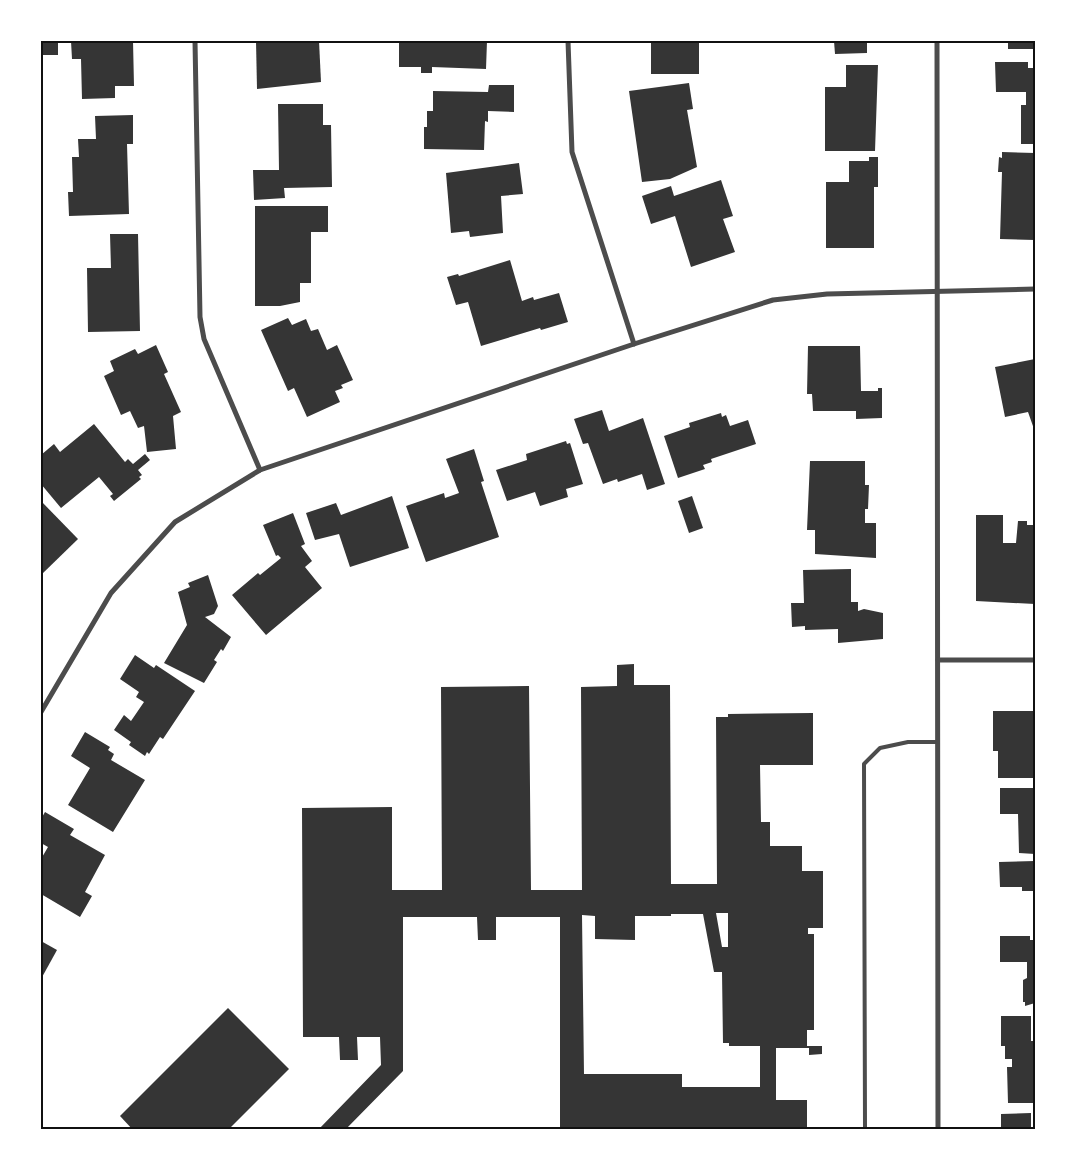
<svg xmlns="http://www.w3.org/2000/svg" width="1076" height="1171" font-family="'PT Sans Narrow',sans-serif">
<rect width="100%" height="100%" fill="#fff"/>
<!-- building -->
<g fill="#353535" fill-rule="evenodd">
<rect x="41" y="41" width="17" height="14"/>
<path d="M 71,41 L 133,41 L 134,86 L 115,86 L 115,98 L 82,99 L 81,59 L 72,59 Z"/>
<path d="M 256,41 L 319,41 L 321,82 L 257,89 Z"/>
<path d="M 407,41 L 487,41 L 486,69 L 432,67 L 432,73 L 421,73 L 421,67 L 399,67 L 399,43 Z"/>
<rect x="651" y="41" width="48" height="33"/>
<path d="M 834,41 L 867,41 L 867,53 L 835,54 Z"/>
<rect x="1008" y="41" width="27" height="8"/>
<path d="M 995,62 L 1028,62 L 1028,68 L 1035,68 L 1035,144 L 1021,144 L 1021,105 L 1026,105 L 1026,92 L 996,92 Z"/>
<path d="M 846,65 L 878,65 L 875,151 L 825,151 L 825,87 L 846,87 Z"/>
<path d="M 689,83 L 693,109 L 687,110 L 697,167 L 670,179 L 642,182 L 629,91 Z"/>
<path d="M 489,85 L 514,85 L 514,112 L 488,111 L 488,122 L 485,121 L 484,150 L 424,149 L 424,127 L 427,127 L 427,111 L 433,111 L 433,91 L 488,92 Z"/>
<path d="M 278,104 L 323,104 L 323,125 L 331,125 L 332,187 L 284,188 L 285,198 L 254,200 L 253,170 L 279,170 Z"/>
<path d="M 133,115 L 133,144 L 127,144 L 129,214 L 69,216 L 68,192 L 73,192 L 72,157 L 79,157 L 78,139 L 96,139 L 95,116 Z"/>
<path d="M 1002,152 L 1035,153 L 1035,240 L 1000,239 L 1002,172 L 998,172 L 999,157 L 1002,158 Z"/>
<path d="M 869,157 L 878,157 L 878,187 L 874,187 L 874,248 L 826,248 L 826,182 L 849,182 L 849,161 L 869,161 Z"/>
<path d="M 519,163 L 523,194 L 501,196 L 503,233 L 470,237 L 469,231 L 451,233 L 446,173 Z"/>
<path d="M 721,180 L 733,216 L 723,219 L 735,252 L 691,267 L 675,216 L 651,224 L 642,196 L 671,186 L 674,196 Z"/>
<path d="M 255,206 L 328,206 L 328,232 L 311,232 L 311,283 L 300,283 L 300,302 L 280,306 L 255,306 Z"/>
<path d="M 110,234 L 138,234 L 140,331 L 88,332 L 87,268 L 111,268 Z"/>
<path d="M 510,260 L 522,301 L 533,297 L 534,300 L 559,293 L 568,322 L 541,330 L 540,328 L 481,346 L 468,302 L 456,305 L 447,277 L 458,274 L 459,276 Z"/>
<path d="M 288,318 L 292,325 L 306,319 L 311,331 L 318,329 L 327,350 L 337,345 L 353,380 L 341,385 L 343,388 L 335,391 L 340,402 L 307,417 L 294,388 L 288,391 L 261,330 Z"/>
<path d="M 156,345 L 168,372 L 164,374 L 181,412 L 173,416 L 176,449 L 147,452 L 144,426 L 138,428 L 130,411 L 121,415 L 104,376 L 114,371 L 110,361 L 135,349 L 138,354 Z"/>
<path d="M 808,346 L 860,346 L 861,391 L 878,391 L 878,388 L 882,388 L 882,418 L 856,419 L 856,411 L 813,411 L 812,394 L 807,394 Z"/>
<path d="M 1035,359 L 1035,429 L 1034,429 L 1028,412 L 1005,417 L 995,367 Z"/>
<path d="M 602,410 L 609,431 L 643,418 L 665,484 L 647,490 L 642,474 L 618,482 L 617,479 L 603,484 L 588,443 L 583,444 L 574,419 Z"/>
<path d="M 721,413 L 722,417 L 726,415 L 730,426 L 748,420 L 756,444 L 711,459 L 712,462 L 703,465 L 705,469 L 678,478 L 664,436 L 690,427 L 689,423 Z"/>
<path d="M 94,424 L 125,462 L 128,459 L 133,464 L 145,454 L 150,460 L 138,470 L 142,475 L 139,477 L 141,479 L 114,501 L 110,496 L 113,494 L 99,477 L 61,508 L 41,484 L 41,455 L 54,444 L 60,452 Z"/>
<path d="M 566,441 L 567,444 L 570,443 L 583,484 L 566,489 L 568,497 L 540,506 L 535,492 L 507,501 L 496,470 L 527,460 L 526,454 Z"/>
<path d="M 474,449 L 484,481 L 481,482 L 499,537 L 426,562 L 406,506 L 444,493 L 445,498 L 459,493 L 446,459 Z"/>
<path d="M 810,461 L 865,461 L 865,485 L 869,485 L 868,509 L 865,509 L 865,523 L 876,523 L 876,558 L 815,554 L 815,530 L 807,530 Z"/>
<path d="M 392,496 L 409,548 L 350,567 L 339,534 L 315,540 L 306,513 L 336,503 L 341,515 Z"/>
<path d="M 692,496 L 703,528 L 689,533 L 678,501 Z"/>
<path d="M 41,501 L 78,539 L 41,575 Z"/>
<path d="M 293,513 L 305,544 L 301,546 L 312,561 L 305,567 L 322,588 L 266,635 L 232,595 L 258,573 L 260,575 L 281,558 L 278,555 L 276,556 L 263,525 Z"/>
<path d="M 976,515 L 1003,515 L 1003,543 L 1016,543 L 1018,521 L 1027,521 L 1027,525 L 1035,525 L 1035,604 L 976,601 Z"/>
<path d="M 851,569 L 851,602 L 858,602 L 858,611 L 864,609 L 883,613 L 883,639 L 838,643 L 838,629 L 805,630 L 805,626 L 792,627 L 791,603 L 804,603 L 803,570 Z"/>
<path d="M 208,575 L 218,606 L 214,614 L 205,617 L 231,637 L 223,651 L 221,649 L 214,660 L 217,662 L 204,683 L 164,663 L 187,625 L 178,592 L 190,587 L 188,583 Z"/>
<path d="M 135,655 L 154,668 L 156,665 L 195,691 L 163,739 L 160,737 L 149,754 L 147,752 L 145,756 L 129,745 L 131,742 L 114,730 L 124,715 L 131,721 L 144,702 L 136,697 L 139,692 L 120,679 Z"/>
<path d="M 634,664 L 634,685 L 670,685 L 671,884 L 717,884 L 716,717 L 728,717 L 728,714 L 813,713 L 813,765 L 760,765 L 761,822 L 770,822 L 770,846 L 802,846 L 802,871 L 823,871 L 823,928 L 808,928 L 808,934 L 814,934 L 814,1030 L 807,1030 L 807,1046 L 822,1046 L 822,1054 L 809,1055 L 809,1048 L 776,1048 L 776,1100 L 807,1100 L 807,1130 L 560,1130 L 560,917 L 496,917 L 496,940 L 478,940 L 477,917 L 403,917 L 403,1071 L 345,1130 L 318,1130 L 381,1065 L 380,1037 L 357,1037 L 358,1060 L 340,1060 L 339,1037 L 303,1037 L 302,808 L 392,807 L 392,890 L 442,890 L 441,687 L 529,686 L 531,890 L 582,890 L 581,687 L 617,686 L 617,665 ZM 716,913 L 728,913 L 728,947 L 722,947 ZM 671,914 L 703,914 L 714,972 L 722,972 L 723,1043 L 729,1043 L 729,1046 L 760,1046 L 760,1087 L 682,1087 L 682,1074 L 584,1074 L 582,915 L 595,916 L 595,939 L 635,940 L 635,916 L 671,916 Z"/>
<path d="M 993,711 L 1035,711 L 1035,778 L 998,778 L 998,751 L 993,751 Z"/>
<path d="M 85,732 L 110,747 L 108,750 L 114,754 L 111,760 L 145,780 L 113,832 L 68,805 L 90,768 L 71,756 Z"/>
<path d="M 1000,788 L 1035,788 L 1035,854 L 1019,853 L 1018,814 L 1000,814 Z"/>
<path d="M 45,812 L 74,829 L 70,835 L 105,855 L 85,892 L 92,896 L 80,917 L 41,894 L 41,859 L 48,847 L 41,843 L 41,819 Z"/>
<path d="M 1035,861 L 1035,891 L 1022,891 L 1022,887 L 1000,887 L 999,862 Z"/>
<path d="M 1000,936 L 1030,936 L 1030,940 L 1035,940 L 1035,1003 L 1025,1006 L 1025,1002 L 1023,1002 L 1023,980 L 1027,978 L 1027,962 L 1000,962 Z"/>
<path d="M 41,941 L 57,950 L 41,979 Z"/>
<path d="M 228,1008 L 289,1069 L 228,1130 L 133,1130 L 120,1116 Z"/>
<path d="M 1001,1016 L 1031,1016 L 1031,1041 L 1035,1041 L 1035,1103 L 1008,1103 L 1007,1067 L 1012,1067 L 1012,1059 L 1005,1059 L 1005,1046 L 1001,1046 Z"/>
<path d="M 1031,1113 L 1031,1130 L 1001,1130 L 1001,1114 Z"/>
</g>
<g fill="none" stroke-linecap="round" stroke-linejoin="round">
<!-- service -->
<path stroke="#4c4c4c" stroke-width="4" d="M 865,1130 L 864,764 L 880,748 L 908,742 L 938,742"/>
<!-- minor -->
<g stroke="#4c4c4c" stroke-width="5">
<path d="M 195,41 L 200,317 L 204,339 L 260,470"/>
<path d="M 568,41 L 572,152 L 634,344"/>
<path d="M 937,41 L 938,1130"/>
<path d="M 938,660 L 1035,660"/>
<path d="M 41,712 L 111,593 L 175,522 L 260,470 L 634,344 L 773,300 L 827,294 L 1035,289"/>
</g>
</g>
<!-- border -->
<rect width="1076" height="1171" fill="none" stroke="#ffffff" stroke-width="85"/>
<rect x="42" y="42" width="992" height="1086" fill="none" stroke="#111" stroke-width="2"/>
</svg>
